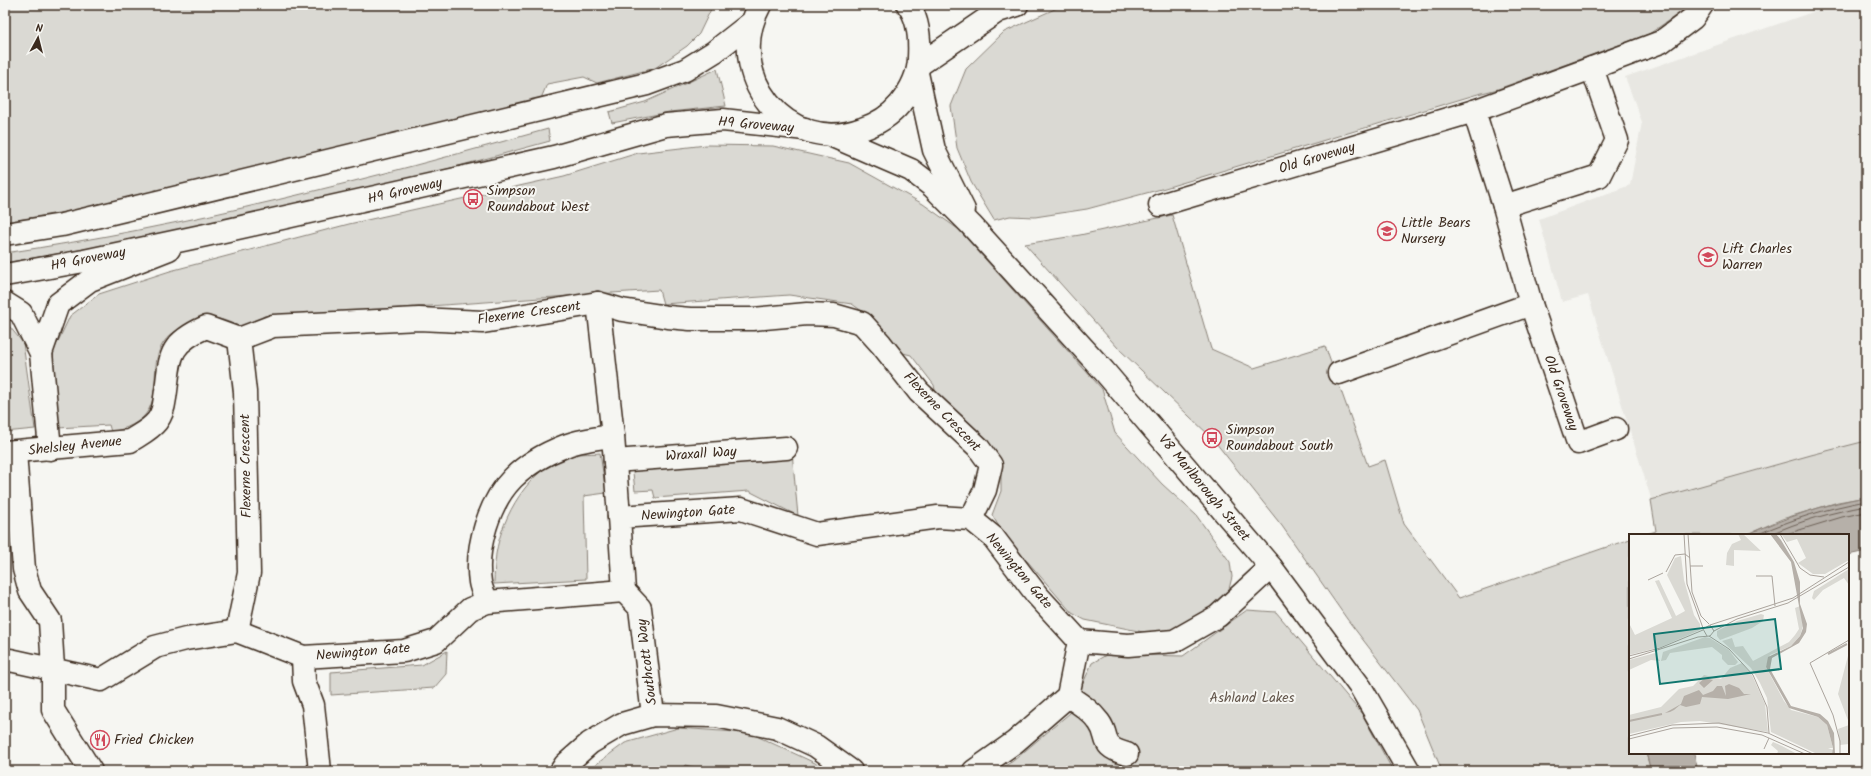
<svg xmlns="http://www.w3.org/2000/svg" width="1871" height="776" font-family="Kalam,sans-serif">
<rect width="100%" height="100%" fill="#f6f6f2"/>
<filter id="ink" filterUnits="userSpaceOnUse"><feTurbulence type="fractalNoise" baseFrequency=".025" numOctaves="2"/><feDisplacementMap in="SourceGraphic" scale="8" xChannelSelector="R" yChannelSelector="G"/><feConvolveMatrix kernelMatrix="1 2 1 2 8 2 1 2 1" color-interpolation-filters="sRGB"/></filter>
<g filter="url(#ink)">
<!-- built -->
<path fill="#e8e7e2" d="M 1833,5 L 1866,5 L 1866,441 L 1745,473 L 1653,505 L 1588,295 L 1562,302 L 1539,219 L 1630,185 L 1642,122 L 1625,77 Z"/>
<!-- green -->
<g fill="#dad9d3" stroke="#8a8278">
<path d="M 5,5 L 713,5 L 699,34 L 687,46 L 655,68 L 597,83 L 584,77 L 547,84 L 540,101 L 76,210 L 5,222 Z"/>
<path d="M 1071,5 L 1686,5 L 1681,12 L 1649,34 L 1498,89 L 1478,94 L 1165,188 L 1087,209 L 1035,217 L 1010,216 L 994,220 L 971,182 L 957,148 L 951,106 L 966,69 L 1004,32 L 1057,8 Z"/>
<path d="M 717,69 L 726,106 L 669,112 L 612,123 L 609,112 L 645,102 Z"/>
<path d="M 548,129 L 550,141 C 452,168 354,195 254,216 C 172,233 88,249 5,263 L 5,253 C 189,226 369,179 548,129 Z"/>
<path d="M 706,145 L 773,146 L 849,163 L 923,204 L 958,229 L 1102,389 L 1115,433 L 1162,484 L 1196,515 L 1230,562 L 1232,577 L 1228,593 L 1213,607 L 1170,634 L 1143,632 L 1085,620 L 1072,613 L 1003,533 L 992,515 L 1001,491 L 1001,469 L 998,455 L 955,410 L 937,400 L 934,385 L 911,355 L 895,351 L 873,319 L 852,304 L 789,295 L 663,304 L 659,290 C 527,298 396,310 264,316 C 241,336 237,321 214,318 C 207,317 182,327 176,331 C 145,350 162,384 149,409 C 142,423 125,429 111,432 L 109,425 L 58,428 L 53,352 L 70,316 L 99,294 L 170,271 L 349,224 L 564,176 L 638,153 Z"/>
<path d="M 1172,215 L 1211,349 L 1254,368 L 1325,346 L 1368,466 L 1385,460 L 1404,524 L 1459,598 L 1630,539 L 1630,753 L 1646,753 L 1651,771 L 1442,771 L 1417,710 L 1347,619 L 1282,526 L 1212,438 L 1118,348 L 1025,244 L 1080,235 Z"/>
<path d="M 5,321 L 23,343 L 35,429 L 5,432 Z"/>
<path d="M 1866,441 L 1866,497 L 1838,502 L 1782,519 L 1746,535 L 1643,535 L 1656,531 L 1651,500 L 1811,455 Z"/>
<path d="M 792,452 L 798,516 L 749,491 L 655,498 L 653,490 L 635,491 L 632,463 Z"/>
<path d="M 600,453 L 606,493 L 584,496 L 586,579 L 494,584 C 494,574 495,564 496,554 C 502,516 529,469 567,456 C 576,453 590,454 600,453 Z"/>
<path d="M 1247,610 L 1276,612 L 1362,714 L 1393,771 L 997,771 L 1013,761 L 1070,713 L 1092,663 L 1108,654 L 1183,656 Z"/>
<path d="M 447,651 L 446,674 L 434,688 L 331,695 L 331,672 L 422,665 Z"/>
<path d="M 678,728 L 750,733 L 815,763 L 827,771 L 587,771 L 625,743 Z"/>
</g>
<!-- water -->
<g fill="#b6b0a9" stroke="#857a71">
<path d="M 1866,497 L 1866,551 L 1848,555 L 1848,535 L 1746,535 C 1785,518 1824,504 1866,497 Z"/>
<path d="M 1646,753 L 1694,753 L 1698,771 L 1651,771 Z"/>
<path d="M 685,765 L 709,771 L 681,771 Z"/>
</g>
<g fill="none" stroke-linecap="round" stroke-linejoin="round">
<!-- shore -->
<g stroke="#6c6056" stroke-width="1">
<path d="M 1756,535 C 1792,519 1828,508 1866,501"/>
<path d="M 1769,535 C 1799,521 1833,512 1866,506"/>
<path d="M 1783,535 L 1842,517 L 1866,512"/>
</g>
<defs>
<g id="street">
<path d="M 1474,111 L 1504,206 L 1531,304 L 1578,443 L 1616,429"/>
<path d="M 1160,205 L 1474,111 L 1592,68 L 1661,42 L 1693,18 L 1702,5"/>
<path d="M 1504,206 L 1599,176 L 1617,140 L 1592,68"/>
<path d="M 5,303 L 21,313 L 41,353 L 50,449"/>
<path d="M 598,303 L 613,436 L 619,517"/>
<path d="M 41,353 L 58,304 L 90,280 L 169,249"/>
<path d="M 1339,373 L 1531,304"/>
<path d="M 5,452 L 130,441 C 139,435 150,430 157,421 C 162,415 164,406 165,398 C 171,359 165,345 206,327 L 239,339"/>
<path d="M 15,452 L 24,569 L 30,591 L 50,621 L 53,668 L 53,710 L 91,771"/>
<path d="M 615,461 L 786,448"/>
<path d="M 624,591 L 640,608 L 653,715"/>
<path d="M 487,602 C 485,596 481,589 480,582 C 475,548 489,502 513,478 C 527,464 547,453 565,446 C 580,440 597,438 613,436"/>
<path d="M 237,631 L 249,573 L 245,392 L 239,339 L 273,326 L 419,319 L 483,322 L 598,303 L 622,310 L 668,317 L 690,319 L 753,319 L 807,314 L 834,315 L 862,323 L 881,344 L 919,392 L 978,447 L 991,465 L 985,490 L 971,519"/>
<path d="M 303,657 L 304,681 L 313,705 L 320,771"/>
<path d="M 5,662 L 10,660 L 101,680 L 155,647 L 186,639 L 237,631 L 303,657 L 404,651 L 436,641 L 470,609 L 487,602 L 624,591 L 619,517 L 741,509 L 817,534 L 938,517 L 971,519 L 993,537 L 1037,595 L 1079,641 L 1128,645 L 1174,641 L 1218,616 L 1271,567"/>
<path d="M 1068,696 C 1080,704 1090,710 1099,722 C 1111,738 1098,746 1127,754"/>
<path d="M 561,771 L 565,765 L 590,743 L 622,724 L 653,715 L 716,716 L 777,728 L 816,746 L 851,771"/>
<path d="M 974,771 L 1015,742 L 1068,696 L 1079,641"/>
</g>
<g id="secondary">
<path d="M 760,5 C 722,74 787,157 862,129 C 877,124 890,116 900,104 C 910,91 919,75 919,58 C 920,40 919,19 908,5"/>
<path d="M 919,65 L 998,11 L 1017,5"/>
<path d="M 917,73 L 934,150 L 964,210"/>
<path d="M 830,135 L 911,170 L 932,186 L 971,225 L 1104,371 L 1271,567 L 1361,688 L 1409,771"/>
<path d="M 5,234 L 62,225 L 647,84 L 685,70 L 714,52 L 751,23"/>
<path d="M 5,275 L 84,261 L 206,235 L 554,157 L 666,125 L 723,120 L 805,129"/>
</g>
</defs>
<!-- street casing -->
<use href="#street" stroke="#3b2a1e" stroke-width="25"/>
<!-- secondary casing -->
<use href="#secondary" stroke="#3b2a1e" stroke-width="25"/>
<!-- street -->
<use href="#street" stroke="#f6f6f2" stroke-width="22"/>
<!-- secondary -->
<use href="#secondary" stroke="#f6f6f2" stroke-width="22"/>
</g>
</g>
<!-- icons -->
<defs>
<symbol id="bus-ring" viewBox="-11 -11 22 22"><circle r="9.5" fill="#f6f6f2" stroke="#d1495b" stroke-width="1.5"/><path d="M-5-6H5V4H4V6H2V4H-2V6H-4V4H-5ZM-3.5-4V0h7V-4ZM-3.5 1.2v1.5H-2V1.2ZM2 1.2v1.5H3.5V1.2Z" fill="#d1495b"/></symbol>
<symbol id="school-ring" viewBox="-11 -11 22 22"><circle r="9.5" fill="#f6f6f2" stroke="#d1495b" stroke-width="1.5"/><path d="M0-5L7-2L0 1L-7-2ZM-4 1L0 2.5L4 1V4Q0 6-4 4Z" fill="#d1495b"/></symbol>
<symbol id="restaurant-ring" viewBox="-11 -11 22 22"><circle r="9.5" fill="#f6f6f2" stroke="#d1495b" stroke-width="1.5"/><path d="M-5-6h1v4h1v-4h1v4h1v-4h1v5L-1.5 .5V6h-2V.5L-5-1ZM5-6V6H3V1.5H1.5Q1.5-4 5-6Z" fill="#d1495b"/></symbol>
</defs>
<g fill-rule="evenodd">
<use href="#bus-ring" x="462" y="188" width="22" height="22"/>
<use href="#school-ring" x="1376" y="220" width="22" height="22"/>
<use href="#school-ring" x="1697" y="246" width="22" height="22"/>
<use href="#bus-ring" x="1201" y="427" width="22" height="22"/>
<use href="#restaurant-ring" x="89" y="729" width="22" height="22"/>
</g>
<g text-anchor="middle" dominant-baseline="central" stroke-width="4" stroke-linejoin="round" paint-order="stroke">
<!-- street labels -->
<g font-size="14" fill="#3b2a1e" stroke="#f6f6f2">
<text transform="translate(756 125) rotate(5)">H9 Groveway</text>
<text transform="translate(1317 158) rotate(-17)">Old Groveway</text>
<text transform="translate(405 191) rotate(-13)">H9 Groveway</text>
<text transform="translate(88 259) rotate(-11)">H9 Groveway</text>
<text transform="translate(529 313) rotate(-8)">Flexerne Crescent</text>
<text transform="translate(1561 393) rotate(71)">Old Groveway</text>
<text transform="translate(942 412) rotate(46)">Flexerne Crescent</text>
<text transform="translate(75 446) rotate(-6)">Shelsley Avenue</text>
<text transform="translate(701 454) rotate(-4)">Wraxall Way</text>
<text transform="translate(246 466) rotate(-91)">Flexerne Crescent</text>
<text transform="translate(1204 488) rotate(50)">V8 Marlborough Street</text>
<text transform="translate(688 513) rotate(-4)">Newington Gate</text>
<text transform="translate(1019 571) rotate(50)">Newington Gate</text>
<text transform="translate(363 652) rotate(-5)">Newington Gate</text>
<text transform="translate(647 662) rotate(-97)">Southcott Way</text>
</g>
<!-- poi labels -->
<g font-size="14" fill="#3b2a1e" stroke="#f6f6f2" text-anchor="start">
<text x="487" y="191">Simpson<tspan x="487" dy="16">Roundabout West</tspan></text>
<text x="1401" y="223">Little Bears<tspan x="1401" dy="16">Nursery</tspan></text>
<text x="1722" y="249">Lift Charles<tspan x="1722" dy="16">Warren</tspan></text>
<text x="1226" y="430">Simpson<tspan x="1226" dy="16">Roundabout South</tspan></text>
<text x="114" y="740">Fried Chicken</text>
</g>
<!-- park labels -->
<g font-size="14" fill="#63564b" stroke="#f6f6f2">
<text x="1252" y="698">Ashland Lakes</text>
</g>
</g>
<!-- overview -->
<g transform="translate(1629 534)">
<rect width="220" height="220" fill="#f6f6f2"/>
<path d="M 109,0 L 114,0 L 132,17 L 105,16 L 105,32 L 97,31 L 98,19 L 103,10 L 112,6 ZM 152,0 L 220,0 L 220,26 L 196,40 L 184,40 L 169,29 L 177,24 L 168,5 L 158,8 ZM 52,22 L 55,46 L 65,81 L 71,90 L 71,96 L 32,113 L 0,121 L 0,89 L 6,101 L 43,84 L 26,47 L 30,46 L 47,82 L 56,77 L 38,41 L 46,24 ZM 220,35 L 220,51 L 215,44 L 194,56 L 185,66 L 183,64 L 185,57 ZM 171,72 L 174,92 L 171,102 L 162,112 L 141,121 L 137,133 L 155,167 L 162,176 L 189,183 L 198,191 L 204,214 L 199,214 L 204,216 L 203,220 L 188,220 L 142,198 L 138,164 L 131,149 L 122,134 L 93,107 L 103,104 L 106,113 L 114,112 L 124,127 L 160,108 L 166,101 L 170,95 L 166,74 ZM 132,80 L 135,81 L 134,87 L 123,94 L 91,106 L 88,102 L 88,97 L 108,87 ZM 76,103 L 81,104 L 100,116 L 109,128 L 106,131 L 99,131 L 93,125 L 93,121 L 83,113 L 41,119 L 37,126 L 32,127 L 34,118 ZM 220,118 L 220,189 L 209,160 ZM 26,119 L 31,127 L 22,126 L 0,136 L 0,126 ZM 113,129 L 123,141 L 136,170 L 139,198 L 71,187 L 52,188 L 0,200 L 0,181 L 32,173 L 50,155 L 64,152 L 75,141 L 92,145 L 101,134 ZM 220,191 L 220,210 L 211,211 L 209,195 ZM 144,208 L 153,212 L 168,220 L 148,220 L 149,217 L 142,211 Z" fill="#dad9d3"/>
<path d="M 141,0 L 147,0 L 152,6 L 165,28 L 171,48 L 171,70 L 178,90 L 177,98 L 170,109 L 143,124 L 141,135 L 162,172 L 191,180 L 199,187 L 205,199 L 206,220 L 203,220 L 204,214 L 198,191 L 189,183 L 160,174 L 137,133 L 139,123 L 162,112 L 171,102 L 174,94 L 162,28 ZM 76,144 L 84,146 L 75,154 L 70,149 ZM 100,150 L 110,154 L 115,160 L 122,160 L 99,165 L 73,163 L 71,170 L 57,173 L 51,171 L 45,176 L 41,178 L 36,179 L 52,170 L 55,162 L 70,156 L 74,161 L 84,157 L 88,152 L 93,152 L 97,162 L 96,152 Z" fill="#b6b0a9"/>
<path fill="none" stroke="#b6b0a9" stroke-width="2" d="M 199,120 L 218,110M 0,187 L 33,180"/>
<path fill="none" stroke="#aba49d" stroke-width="1" d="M 55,0 L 58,50 L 74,94M 59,0 L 63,58 L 72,82 L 80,90M 151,0 L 171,34 L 181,41 L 195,43M 61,32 L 74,32M 37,38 L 46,21 L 56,20 L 61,24M 127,42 L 143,42 L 146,72M 19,46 L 34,39M 81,91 L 164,64 L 220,28M 85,97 L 108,85 L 159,69 L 220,33M 80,102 L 100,115 L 124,141 L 138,173 L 140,199M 0,122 L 31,114 L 74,96M 0,125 L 69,103 L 81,102 L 85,97 L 81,91 L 74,95 L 78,102M 0,202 L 43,191 L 90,189 L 139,199 L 184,220M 0,205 L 44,194 L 88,193 L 133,201 L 176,220M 135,215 L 140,204M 211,220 L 211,207 L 204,181 L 181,129 L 220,106"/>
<path fill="#0f766e" fill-opacity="0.15" stroke="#0f766e" stroke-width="2" d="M 146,85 L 152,135 L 31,150 L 25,100 Z"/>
<rect width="220" height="220" fill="none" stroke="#3b2a1e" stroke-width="2"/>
</g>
<!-- margin -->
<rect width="1871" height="776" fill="none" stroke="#f6f6f2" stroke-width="20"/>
<rect x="10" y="10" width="1851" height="756" fill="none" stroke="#3b2a1e" stroke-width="1.5" filter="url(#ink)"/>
<!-- north arrow -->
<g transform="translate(38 38) rotate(7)" stroke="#f6f6f2" stroke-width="3" paint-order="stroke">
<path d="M0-3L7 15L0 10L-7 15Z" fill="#3b2a1e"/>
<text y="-6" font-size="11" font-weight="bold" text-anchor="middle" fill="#3b2a1e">N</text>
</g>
</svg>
